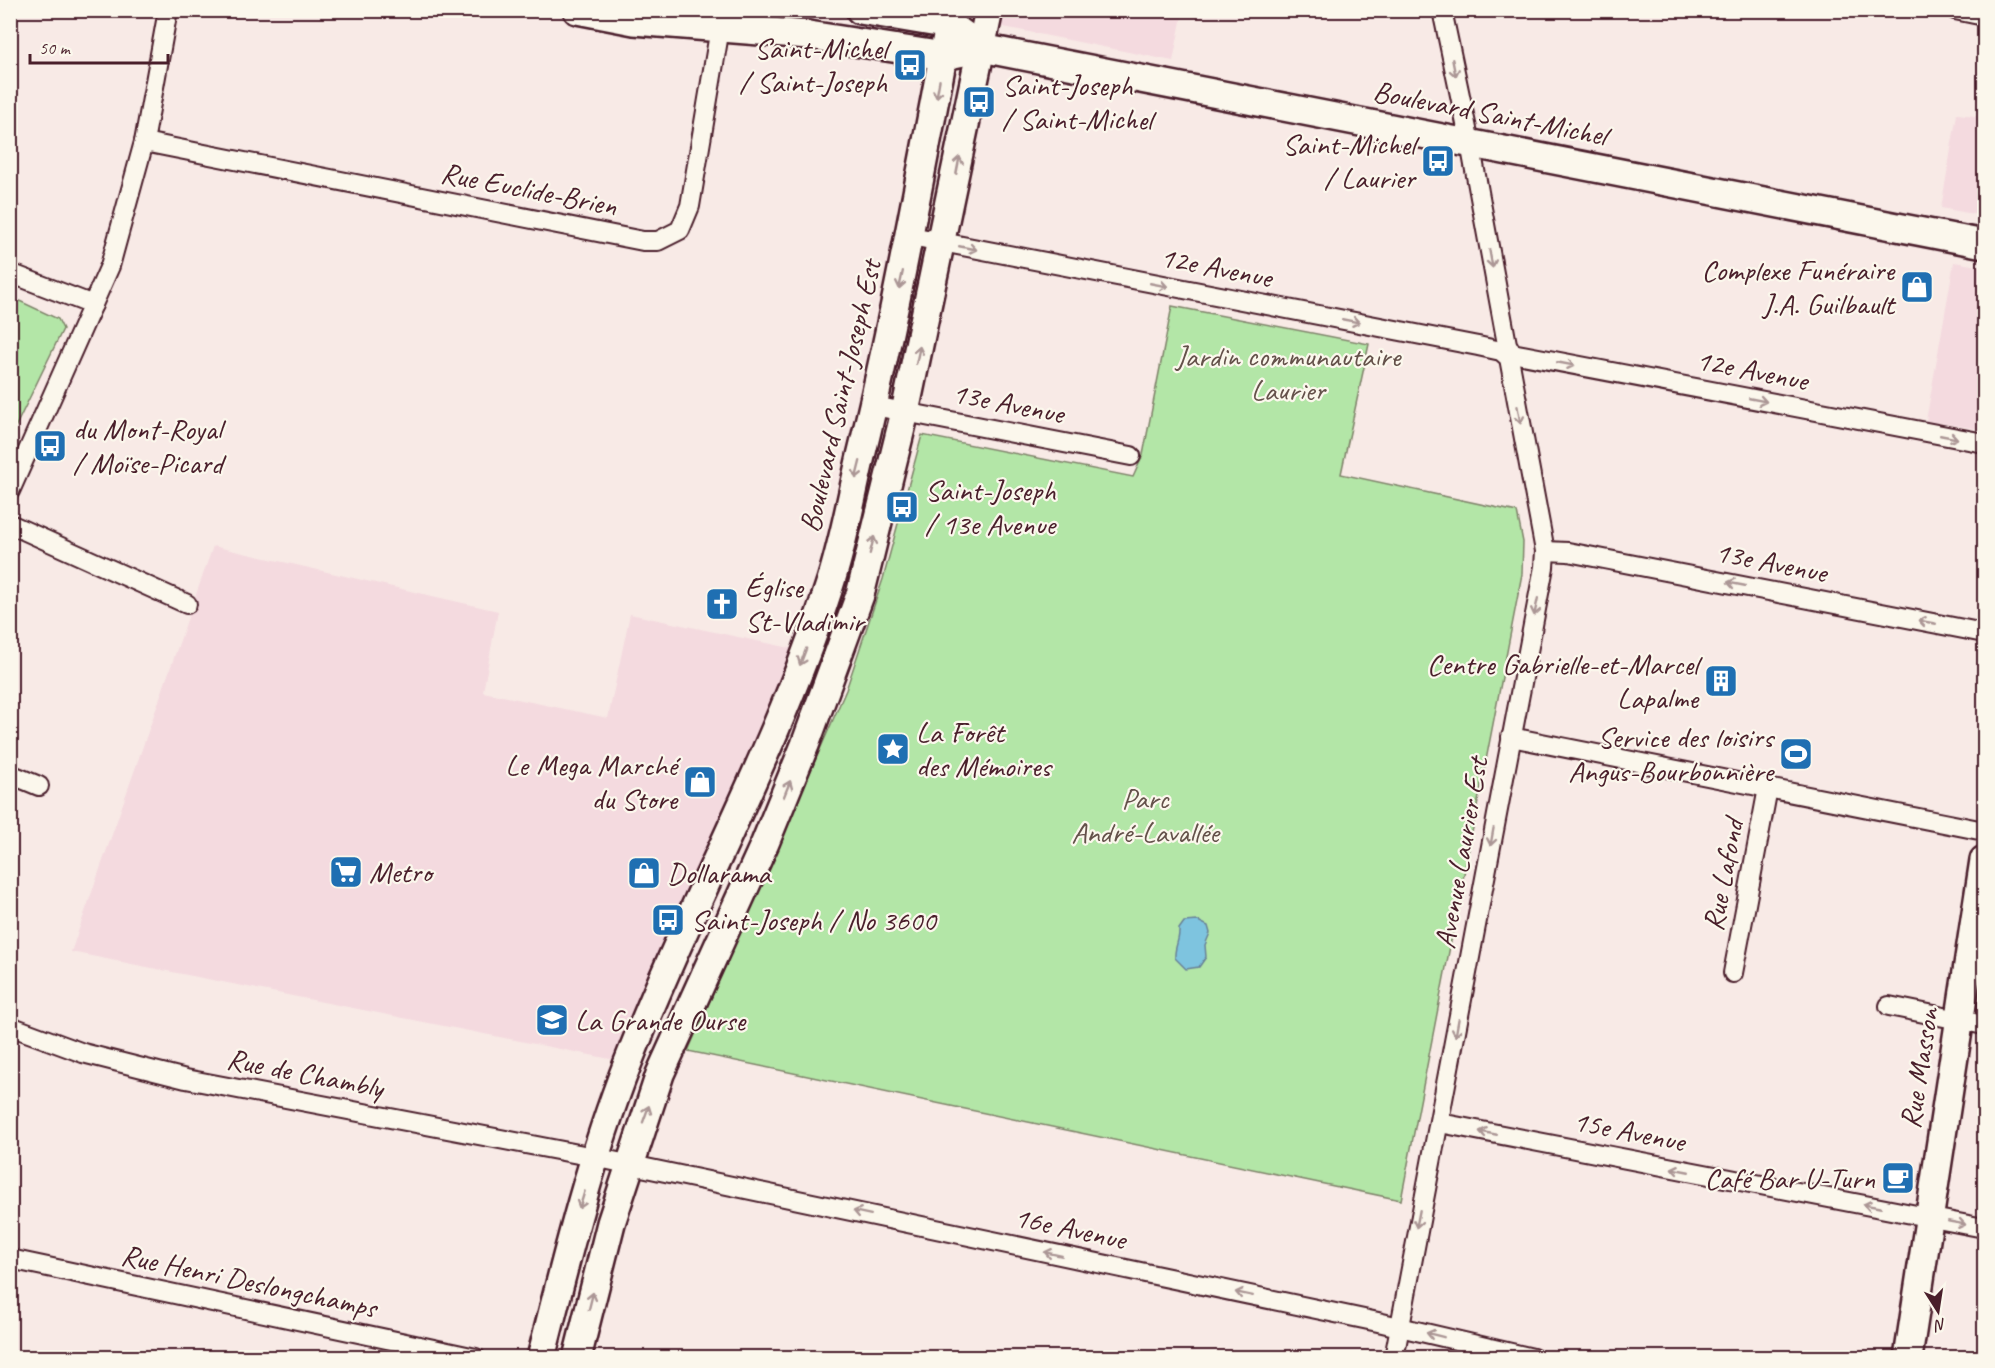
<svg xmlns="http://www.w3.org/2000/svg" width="1995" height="1368" font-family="Caveat,sans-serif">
<rect width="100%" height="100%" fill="#f8eae6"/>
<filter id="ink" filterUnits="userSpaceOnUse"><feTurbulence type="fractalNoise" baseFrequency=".0167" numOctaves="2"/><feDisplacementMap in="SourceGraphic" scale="12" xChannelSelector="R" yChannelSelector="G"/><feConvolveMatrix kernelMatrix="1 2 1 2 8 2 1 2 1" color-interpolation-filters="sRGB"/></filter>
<g filter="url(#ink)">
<!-- built -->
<g fill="#f4dadf">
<path d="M 997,11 L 1183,11 L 1173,61 L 994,25 Z"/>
<path d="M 1957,114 L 1984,117 L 1984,216 L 1941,208 Z"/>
<path d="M 1954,262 L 1984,267 L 1984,430 L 1926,421 Z"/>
<path d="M 213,546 L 498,611 L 483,692 L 608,718 L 630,614 L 795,649 L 620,1061 L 71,952 Z"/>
<path d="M 1984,945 L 1984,1015 L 1973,1013 Z"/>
</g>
<!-- green -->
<g fill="#b3e6a7" stroke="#7e8269" stroke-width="1.5">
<path d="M 11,297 L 58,319 L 63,329 L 11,436 Z"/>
<path d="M 1172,306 L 1369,344 L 1341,474 L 1517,512 L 1523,542 L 1522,574 L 1401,1200 L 688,1051 L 846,690 L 883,579 L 922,435 L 1133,477 L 1143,455 Z"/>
</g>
<!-- water -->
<path fill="#7ec4df" stroke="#698297" stroke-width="1.5" d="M 1198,921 L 1208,926 L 1210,933 L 1205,945 L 1206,957 L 1199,967 L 1186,969 L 1175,958 C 1174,947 1180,940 1179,929 L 1184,922 Z"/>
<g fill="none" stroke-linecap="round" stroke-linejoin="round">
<defs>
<g id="street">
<path d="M 1442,10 L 1470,143 L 1507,344 L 1512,353 L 1984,443"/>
<path d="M 1955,10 L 1984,16"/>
<path d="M 144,142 L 643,241 L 658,241 L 680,230 L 690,206 L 723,10"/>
<path d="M 911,236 L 1478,346 L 1501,351 L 1509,358 L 1545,551 L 1544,567 L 1394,1358"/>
<path d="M 10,273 L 93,305"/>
<path d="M 874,406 L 1131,456"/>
<path d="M 10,491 L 110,266 L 144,142 L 168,10"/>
<path d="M 10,524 L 187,604"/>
<path d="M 1545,551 L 1568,552 L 1984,633"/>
<path d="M 1511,737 L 1984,831"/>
<path d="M 10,774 L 39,786"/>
<path d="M 1733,973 L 1768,788"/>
<path d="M 1889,1006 L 1984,1025"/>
<path d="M 10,1026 L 83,1053 L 186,1079 L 594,1157 L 1378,1322 L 1533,1358"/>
<path d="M 1440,1123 L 1984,1228"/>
<path d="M 10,1259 L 476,1358"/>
</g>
<g id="secondary">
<path d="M 577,10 L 634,21 L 809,35 L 944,56 L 982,48 L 1984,244"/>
<path d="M 860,10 L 950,25 L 964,35"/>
<path d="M 541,1358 C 566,1259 590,1160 627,1065 C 690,903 776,752 829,587 C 843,545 851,499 861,456 C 897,309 923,159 952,10"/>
<path d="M 577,1358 L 611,1223 L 660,1074 L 765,843 L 805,745 L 860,595 L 905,412 L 989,10"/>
<path d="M 1908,1358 L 1984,860"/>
</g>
</defs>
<!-- street casing -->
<use href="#street" stroke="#4a1f2b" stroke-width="22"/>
<!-- secondary casing -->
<use href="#secondary" stroke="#4a1f2b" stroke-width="32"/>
<!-- street -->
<use href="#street" stroke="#fbf7ec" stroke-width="18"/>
<!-- secondary -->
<use href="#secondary" stroke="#fbf7ec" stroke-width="27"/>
</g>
<!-- one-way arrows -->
<defs><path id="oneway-shaft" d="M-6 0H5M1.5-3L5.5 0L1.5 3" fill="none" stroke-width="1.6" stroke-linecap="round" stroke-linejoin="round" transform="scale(1.5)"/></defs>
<g stroke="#ab9695">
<use href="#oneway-shaft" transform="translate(1454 68) rotate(79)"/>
<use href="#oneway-shaft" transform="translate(938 89) rotate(100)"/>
<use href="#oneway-shaft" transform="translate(958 165) rotate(-79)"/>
<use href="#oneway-shaft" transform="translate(968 248) rotate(11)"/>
<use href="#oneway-shaft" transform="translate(1491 259) rotate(80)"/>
<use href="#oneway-shaft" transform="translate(901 280) rotate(102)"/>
<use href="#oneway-shaft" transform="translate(1159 285) rotate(11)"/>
<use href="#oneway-shaft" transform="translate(1351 321) rotate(11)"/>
<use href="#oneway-shaft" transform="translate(918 355) rotate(-78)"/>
<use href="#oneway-shaft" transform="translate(1566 364) rotate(11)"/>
<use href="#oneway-shaft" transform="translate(1758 400) rotate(11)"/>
<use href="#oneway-shaft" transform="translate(1519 415) rotate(80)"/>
<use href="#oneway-shaft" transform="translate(1949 437) rotate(11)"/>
<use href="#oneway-shaft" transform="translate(858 470) rotate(104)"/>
<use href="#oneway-shaft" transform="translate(872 545) rotate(-76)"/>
<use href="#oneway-shaft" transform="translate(1736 584) rotate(-169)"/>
<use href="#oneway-shaft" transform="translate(1536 607) rotate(102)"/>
<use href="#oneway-shaft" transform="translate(1927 622) rotate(-169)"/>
<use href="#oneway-shaft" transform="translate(803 657) rotate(111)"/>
<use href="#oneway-shaft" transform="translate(787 789) rotate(-68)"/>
<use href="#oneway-shaft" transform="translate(1492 837) rotate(100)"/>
<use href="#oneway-shaft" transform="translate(1457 1028) rotate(100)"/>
<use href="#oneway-shaft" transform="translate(646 1114) rotate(-70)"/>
<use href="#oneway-shaft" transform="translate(1488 1133) rotate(-169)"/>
<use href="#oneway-shaft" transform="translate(1680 1170) rotate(-169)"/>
<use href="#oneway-shaft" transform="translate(582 1200) rotate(107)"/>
<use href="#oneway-shaft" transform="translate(1872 1206) rotate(-169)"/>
<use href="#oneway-shaft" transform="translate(862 1213) rotate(-168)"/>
<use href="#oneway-shaft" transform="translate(1418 1219) rotate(101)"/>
<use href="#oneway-shaft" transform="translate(1957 1223) rotate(11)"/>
<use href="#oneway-shaft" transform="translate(1053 1254) rotate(-168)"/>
<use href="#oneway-shaft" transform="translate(1244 1294) rotate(-168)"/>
<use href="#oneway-shaft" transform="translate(591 1301) rotate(-76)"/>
<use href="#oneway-shaft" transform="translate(1435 1335) rotate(-166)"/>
</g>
</g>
<!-- icons -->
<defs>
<symbol id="bus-square" viewBox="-11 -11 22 22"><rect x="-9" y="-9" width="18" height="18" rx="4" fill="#1f6fb2" stroke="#fbf7ec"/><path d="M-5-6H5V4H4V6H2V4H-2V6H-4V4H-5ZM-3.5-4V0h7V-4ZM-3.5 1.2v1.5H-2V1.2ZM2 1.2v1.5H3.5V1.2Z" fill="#fff"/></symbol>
<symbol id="shop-square" viewBox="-11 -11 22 22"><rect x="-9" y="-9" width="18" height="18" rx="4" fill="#1f6fb2" stroke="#fbf7ec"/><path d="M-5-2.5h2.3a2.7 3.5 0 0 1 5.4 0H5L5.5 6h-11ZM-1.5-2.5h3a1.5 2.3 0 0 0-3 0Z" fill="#fff"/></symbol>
<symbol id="church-square" viewBox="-11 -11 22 22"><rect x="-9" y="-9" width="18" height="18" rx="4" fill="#1f6fb2" stroke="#fbf7ec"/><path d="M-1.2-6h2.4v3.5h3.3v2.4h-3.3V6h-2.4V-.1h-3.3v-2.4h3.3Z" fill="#fff"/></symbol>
<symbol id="building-square" viewBox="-11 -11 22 22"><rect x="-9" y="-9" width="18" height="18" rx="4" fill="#1f6fb2" stroke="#fbf7ec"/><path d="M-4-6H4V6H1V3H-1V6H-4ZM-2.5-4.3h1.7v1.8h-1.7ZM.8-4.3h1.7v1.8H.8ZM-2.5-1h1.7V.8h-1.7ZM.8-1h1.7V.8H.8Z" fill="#fff"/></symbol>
<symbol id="sight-square" viewBox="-11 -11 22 22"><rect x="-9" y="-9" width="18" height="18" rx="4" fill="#1f6fb2" stroke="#fbf7ec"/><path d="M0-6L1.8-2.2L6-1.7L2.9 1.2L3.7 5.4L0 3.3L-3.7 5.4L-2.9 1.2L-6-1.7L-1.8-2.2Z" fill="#fff"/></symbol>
<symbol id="stadium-square" viewBox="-11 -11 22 22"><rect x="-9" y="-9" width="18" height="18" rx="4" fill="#1f6fb2" stroke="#fbf7ec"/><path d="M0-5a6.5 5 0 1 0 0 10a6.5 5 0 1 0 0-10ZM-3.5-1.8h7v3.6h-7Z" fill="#fff"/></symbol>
<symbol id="supermarket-square" viewBox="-11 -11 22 22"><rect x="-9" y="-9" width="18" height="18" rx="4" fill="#1f6fb2" stroke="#fbf7ec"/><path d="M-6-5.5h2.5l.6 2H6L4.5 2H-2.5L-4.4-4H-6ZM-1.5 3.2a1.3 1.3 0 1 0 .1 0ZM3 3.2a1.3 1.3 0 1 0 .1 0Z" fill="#fff"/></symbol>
<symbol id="school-square" viewBox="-11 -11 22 22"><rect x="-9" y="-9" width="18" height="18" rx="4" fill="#1f6fb2" stroke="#fbf7ec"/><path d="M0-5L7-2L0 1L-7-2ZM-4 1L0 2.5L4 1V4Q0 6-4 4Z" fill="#fff"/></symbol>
<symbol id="cafe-square" viewBox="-11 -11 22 22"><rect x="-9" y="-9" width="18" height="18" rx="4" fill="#1f6fb2" stroke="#fbf7ec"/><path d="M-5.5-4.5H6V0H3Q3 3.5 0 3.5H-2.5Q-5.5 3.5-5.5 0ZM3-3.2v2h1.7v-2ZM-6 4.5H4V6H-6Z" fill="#fff"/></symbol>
</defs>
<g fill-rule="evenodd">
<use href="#bus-square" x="891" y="46" width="38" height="38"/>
<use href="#bus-square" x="960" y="83" width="38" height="38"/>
<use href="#bus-square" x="1419" y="142" width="38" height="38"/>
<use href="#shop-square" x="1898" y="268" width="38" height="38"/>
<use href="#bus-square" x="31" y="427" width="38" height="38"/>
<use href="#bus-square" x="883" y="488" width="38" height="38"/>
<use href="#church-square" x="703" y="585" width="38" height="38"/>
<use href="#building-square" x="1702" y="662" width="38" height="38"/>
<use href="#sight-square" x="874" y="730" width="38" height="38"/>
<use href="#stadium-square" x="1777" y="735" width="38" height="38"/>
<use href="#shop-square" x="681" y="763" width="38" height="38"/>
<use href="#supermarket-square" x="327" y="853" width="38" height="38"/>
<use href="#shop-square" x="625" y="854" width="38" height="38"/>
<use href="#bus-square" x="649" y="901" width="38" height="38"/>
<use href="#school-square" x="533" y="1001" width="38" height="38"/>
<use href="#cafe-square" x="1879" y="1159" width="38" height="38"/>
</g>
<g text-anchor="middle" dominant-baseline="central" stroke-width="4.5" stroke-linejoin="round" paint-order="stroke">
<!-- poi labels -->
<g font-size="30" fill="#4a1f2b" stroke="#fbf7ec" text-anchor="start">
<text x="887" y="48" text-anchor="end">Saint-Michel<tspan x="887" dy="34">/ Saint-Joseph</tspan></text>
<text x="1002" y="85">Saint-Joseph<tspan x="1002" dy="34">/ Saint-Michel</tspan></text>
<text x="1415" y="144" text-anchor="end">Saint-Michel<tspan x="1415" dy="34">/ Laurier</tspan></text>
<text x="1894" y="270" text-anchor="end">Complexe Funéraire<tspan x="1894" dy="34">J.A. Guilbault</tspan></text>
<text x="73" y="429">du Mont-Royal<tspan x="73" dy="34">/ Moïse-Picard</tspan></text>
<text x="925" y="490">Saint-Joseph<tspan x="925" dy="34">/ 13e Avenue</tspan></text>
<text x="745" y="587">Église<tspan x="745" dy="34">St-Vladimir</tspan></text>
<text x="1698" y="664" text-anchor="end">Centre Gabrielle-et-Marcel<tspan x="1698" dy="34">Lapalme</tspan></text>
<text x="916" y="732">La Forêt<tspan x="916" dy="34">des Mémoires</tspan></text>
<text x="1773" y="737" text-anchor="end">Service des loisirs<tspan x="1773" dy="34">Angus-Bourbonnière</tspan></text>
<text x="677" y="765" text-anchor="end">Le Mega Marché<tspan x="677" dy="34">du Store</tspan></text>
<text x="369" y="872">Metro</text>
<text x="667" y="873">Dollarama</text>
<text x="691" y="920">Saint-Joseph / No 3600</text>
<text x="575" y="1020">La Grande Ourse</text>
<text x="1875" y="1178" text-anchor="end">Café Bar U-Turn</text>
</g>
<!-- street labels -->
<g font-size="30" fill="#4a1f2b" stroke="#fbf7ec">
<text transform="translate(1490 113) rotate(11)">Boulevard Saint-Michel</text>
<text transform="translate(529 189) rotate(11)">Rue Euclide-Brien</text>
<text transform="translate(1216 267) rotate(11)">12e Avenue</text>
<text transform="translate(1752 370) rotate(11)">12e Avenue</text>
<text transform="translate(840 396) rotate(-77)">Boulevard Saint-Joseph Est</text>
<text transform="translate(1008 403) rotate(11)">13e Avenue</text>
<text transform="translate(1771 562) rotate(11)">13e Avenue</text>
<text transform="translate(1461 853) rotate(-80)">Avenue Laurier Est</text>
<text transform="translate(1723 875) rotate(-79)">Rue Lafond</text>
<text transform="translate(1919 1068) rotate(-81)">Rue Masson</text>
<text transform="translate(305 1073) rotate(11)">Rue de Chambly</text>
<text transform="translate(1629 1131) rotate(11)">15e Avenue</text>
<text transform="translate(1070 1228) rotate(12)">16e Avenue</text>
<text transform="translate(249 1281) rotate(12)">Rue Henri Deslongchamps</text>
</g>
<!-- park labels -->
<g font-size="30" fill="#64514a" stroke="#fbf7ec">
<text x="1288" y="356">Jardin communautaire<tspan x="1288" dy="34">Laurier</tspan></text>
<text x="1145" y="798">Parc<tspan x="1145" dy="34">André-Lavallée</tspan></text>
</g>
</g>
<!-- margin -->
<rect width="1995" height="1368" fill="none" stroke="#fbf7ec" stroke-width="36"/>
<rect x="18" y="18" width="1959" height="1332" fill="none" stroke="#4a1f2b" stroke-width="2" filter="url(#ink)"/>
<!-- north arrow -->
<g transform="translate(1938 1311) rotate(168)" stroke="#fbf7ec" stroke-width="4.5" paint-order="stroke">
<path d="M0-4.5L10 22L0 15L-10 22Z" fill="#4a1f2b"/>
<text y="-9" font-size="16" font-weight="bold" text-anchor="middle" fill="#4a1f2b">N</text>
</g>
<!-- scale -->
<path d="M30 54v9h138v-9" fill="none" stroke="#4a1f2b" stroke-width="3"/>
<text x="39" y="54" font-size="18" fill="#4a1f2b" stroke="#fbf7ec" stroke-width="4.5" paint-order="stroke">50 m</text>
</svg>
